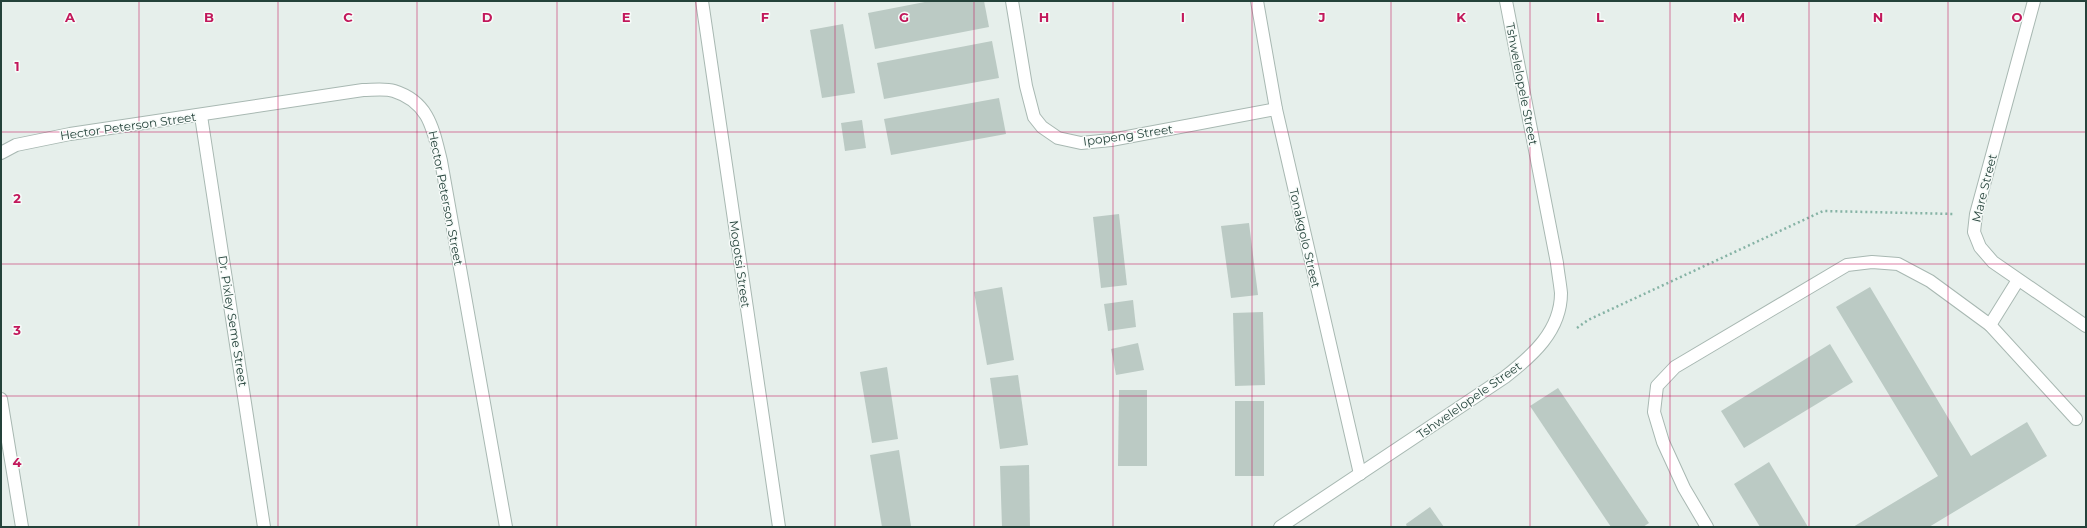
<svg xmlns="http://www.w3.org/2000/svg" width="2087" height="528" font-family="Montserrat,sans-serif">
<rect width="100%" height="100%" fill="#e6efeb"/>
<!-- building -->
<g fill="#bbcac4">
<path d="M 930,1 L 984,1 L 989,27 L 875,49 L 868,13 Z"/>
<path d="M 843,24 L 855,93 L 822,98 L 810,30 Z"/>
<path d="M 992,41 L 999,78 L 884,99 L 877,63 Z"/>
<path d="M 999,98 L 1006,134 L 891,155 L 884,119 Z"/>
<path d="M 862,120 L 866,148 L 845,151 L 841,123 Z"/>
<path d="M 1119,214 L 1127,285 L 1101,288 L 1093,217 Z"/>
<path d="M 1249,223 L 1258,295 L 1231,298 L 1221,226 Z"/>
<path d="M 1002,287 L 1014,360 L 987,365 L 974,292 Z"/>
<path d="M 1870,287 L 1971,456 L 2027,422 L 2047,456 L 1929,527 L 1853,527 L 1938,476 L 1836,307 Z"/>
<path d="M 1133,300 L 1136,327 L 1108,331 L 1104,304 Z"/>
<path d="M 1263,312 L 1265,385 L 1235,386 L 1233,313 Z"/>
<path d="M 1138,343 L 1144,370 L 1116,375 L 1111,349 Z"/>
<path d="M 1830,344 L 1853,382 L 1744,448 L 1721,411 Z"/>
<path d="M 887,367 L 898,439 L 872,443 L 860,372 Z"/>
<path d="M 1018,375 L 1028,445 L 1000,449 L 990,378 Z"/>
<path d="M 1558,388 L 1649,523 L 1643,527 L 1611,527 L 1530,406 Z"/>
<path d="M 1119,390 L 1147,390 L 1147,466 L 1118,466 Z"/>
<rect x="1235" y="401" width="29" height="75"/>
<path d="M 899,450 L 911,526 L 882,527 L 870,455 Z"/>
<path d="M 1769,462 L 1808,527 L 1760,527 L 1734,484 Z"/>
<path d="M 1029,465 L 1030,527 L 1002,527 L 1000,466 Z"/>
<path d="M 1430,507 L 1444,527 L 1407,527 L 1406,524 Z"/>
</g>
<g fill="none" stroke-linecap="round" stroke-linejoin="round">
<defs>
<g id="minor">
<path d="M 702,1 L 779,527"/>
<path d="M 1012,1 L 1026,86 L 1034,117 L 1042,127 L 1058,138 L 1081,143 L 1111,140 L 1276,109"/>
<path d="M 1257,1 L 1276,109 L 1360,474"/>
<path d="M 2034,1 L 1976,214 L 1974,232 L 1980,247 L 1993,262 L 2086,326"/>
<path d="M 201,116 L 264,527"/>
<path d="M 1,153 L 16,145 L 70,134 L 363,90 C 372,90 385,88 394,91 C 429,102 433,129 441,161 L 506,527"/>
<path d="M 1990,325 L 2076,419"/>
<path d="M 1,399 L 22,527"/>
<path d="M 1280,527 L 1505,377 C 1532,356 1561,331 1561,293 C 1560,283 1558,273 1557,263 L 1506,1"/>
<path d="M 1707,527 L 1684,488 L 1663,442 L 1654,412 L 1657,386 L 1675,367 L 1847,265 L 1872,262 L 1898,264 L 1930,281 L 1990,325 L 2018,280"/>
</g>
</defs>
<!-- minor casing -->
<use href="#minor" stroke="#a8b8b2" stroke-width="14"/>
<!-- path -->
<path stroke="#86b3a5" stroke-width="2.5" stroke-dasharray="2 3" stroke-linecap="butt" d="M 1577,328 L 1588,320 L 1823,211 L 1955,214"/>
<!-- minor -->
<use href="#minor" stroke="#fff" stroke-width="12"/>
</g>
<!-- grid -->
<path fill="none" stroke="#c2185b" stroke-width="1" stroke-opacity="0.55" d="M 139,1 L 139,527M 278,1 L 278,527M 417,1 L 417,527M 557,1 L 557,527M 696,1 L 696,527M 835,1 L 835,527M 974,1 L 974,527M 1113,1 L 1113,527M 1252,1 L 1252,527M 1391,1 L 1391,527M 1530,1 L 1530,527M 1670,1 L 1670,527M 1809,1 L 1809,527M 1948,1 L 1948,527M 1,132 L 2086,132M 1,264 L 2086,264M 1,396 L 2086,396"/>
<g text-anchor="middle" dominant-baseline="central" stroke-width="3" stroke-linejoin="round" paint-order="stroke">
<!-- street labels -->
<g font-size="12" fill="#24423a" stroke="#f7fbf9">
<text transform="translate(1522 84) rotate(79)">Tshwelelopele Street</text>
<text transform="translate(128 126) rotate(-8)">Hector Peterson Street</text>
<text transform="translate(1128 135) rotate(-8)">Ipopeng Street</text>
<text transform="translate(1984 188) rotate(-76)">Mare Street</text>
<text transform="translate(446 198) rotate(79)">Hector Peterson Street</text>
<text transform="translate(1305 238) rotate(77)">Tonakgolo Street</text>
<text transform="translate(740 264) rotate(82)">Mogotsi Street</text>
<text transform="translate(233 321) rotate(81)">Dr. Pixley Seme Street</text>
<text transform="translate(1469 400) rotate(-35)">Tshwelelopele Street</text>
</g>
</g>
<g font-size="13" text-anchor="middle" font-weight="bold" fill="#c2185b" stroke="#f7fbf9" stroke-width="3" stroke-linejoin="round" paint-order="stroke">
<text x="70" y="22">A</text>
<text x="209" y="22">B</text>
<text x="348" y="22">C</text>
<text x="487" y="22">D</text>
<text x="626" y="22">E</text>
<text x="765" y="22">F</text>
<text x="904" y="22">G</text>
<text x="1044" y="22">H</text>
<text x="1183" y="22">I</text>
<text x="1322" y="22">J</text>
<text x="1461" y="22">K</text>
<text x="1600" y="22">L</text>
<text x="1739" y="22">M</text>
<text x="1878" y="22">N</text>
<text x="2017" y="22">O</text>
<text x="17" y="71">1</text>
<text x="17" y="203">2</text>
<text x="17" y="335">3</text>
<text x="17" y="467">4</text>
</g>
<!-- border -->
<rect width="2087" height="528" fill="none" stroke="#24423a" stroke-width="4"/>
</svg>
